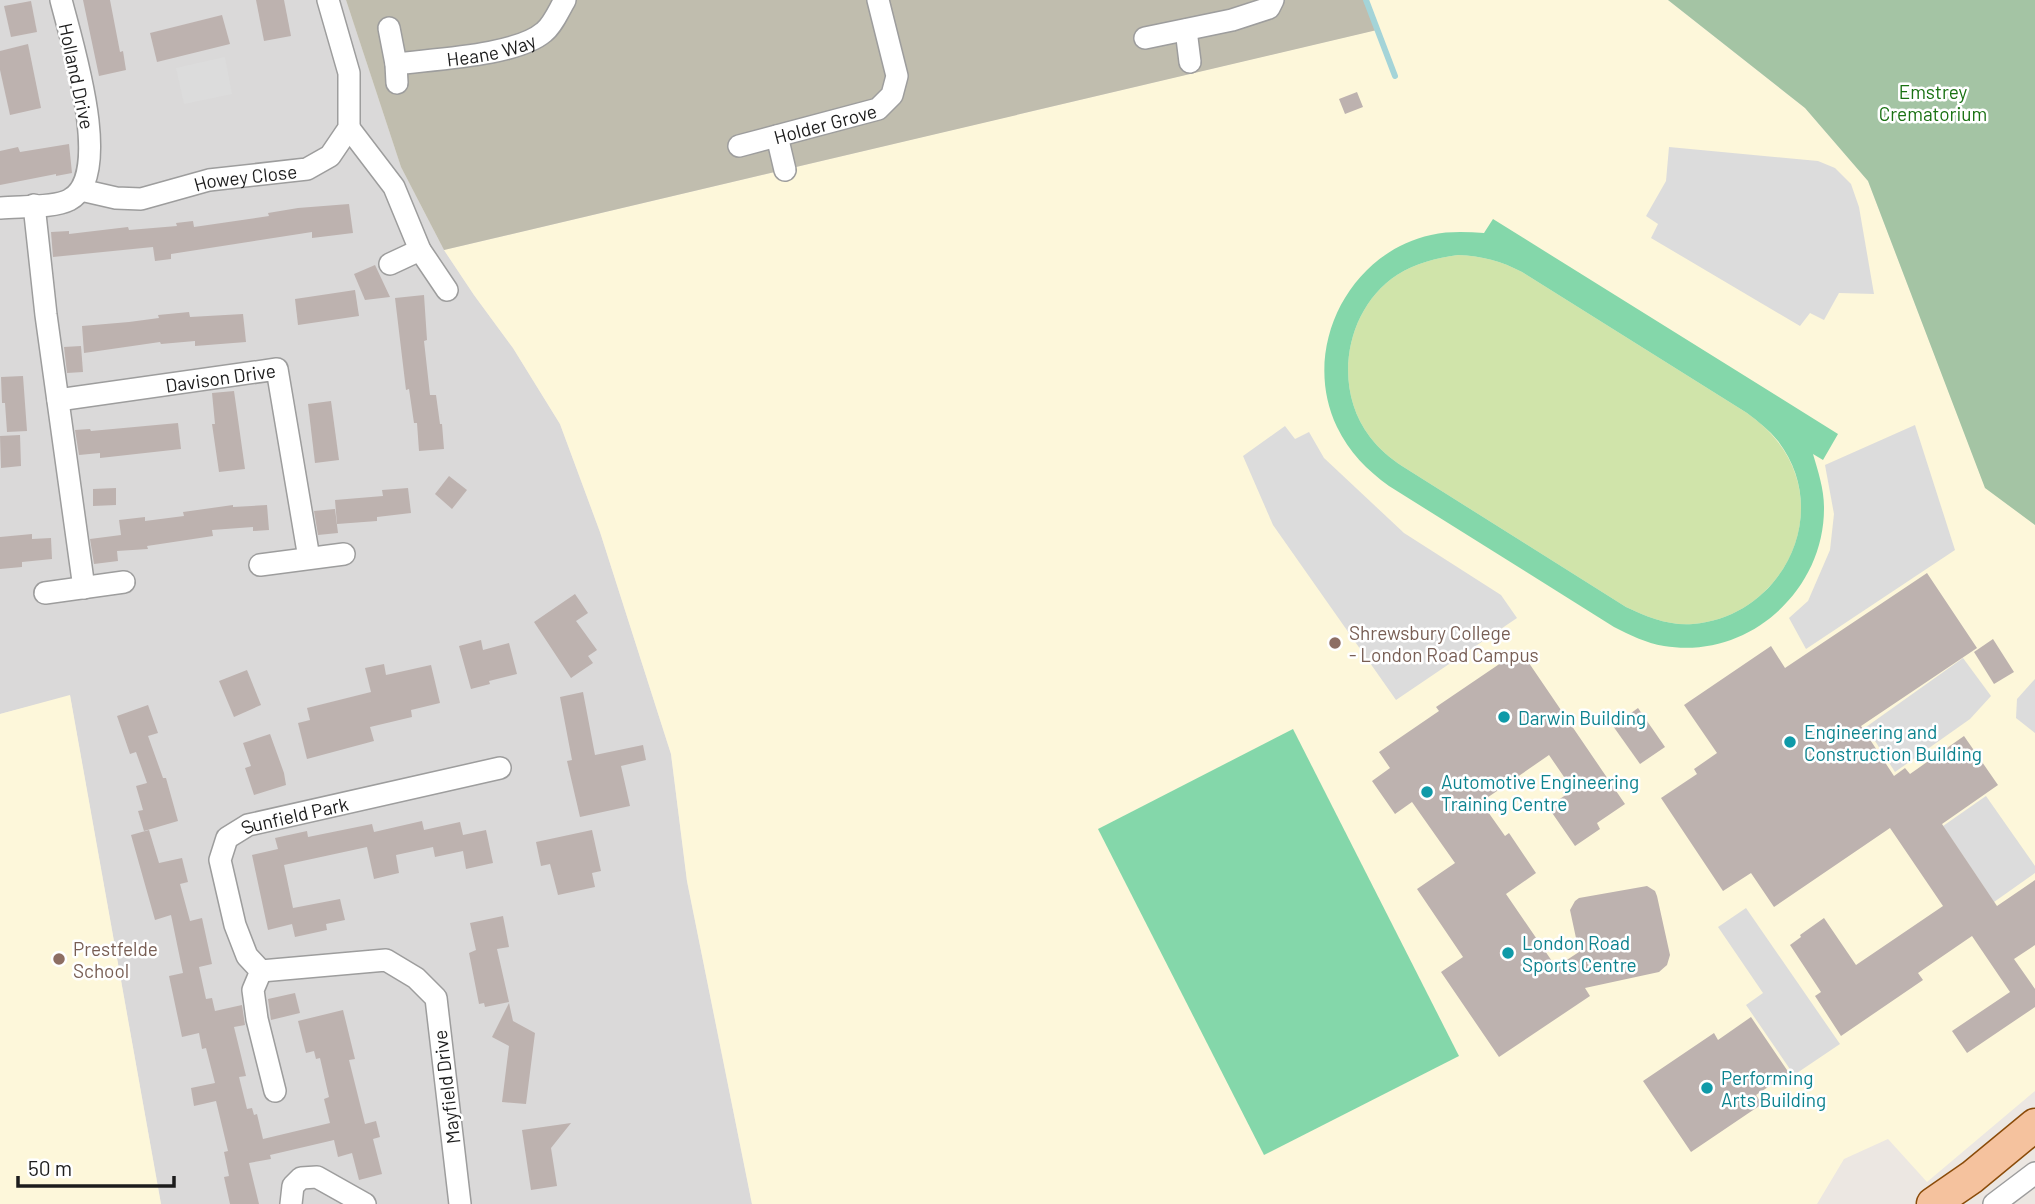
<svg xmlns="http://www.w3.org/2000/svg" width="2035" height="1204" font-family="Barlow,sans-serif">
<rect width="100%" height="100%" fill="#ece7e2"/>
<!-- residential -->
<path fill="#dad9d9" d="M 0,0 L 346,0 L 401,167 L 444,250 L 474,295 L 513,348 L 560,424 L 600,532 L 671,754 L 687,881 L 752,1204 L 161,1204 L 70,696 L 0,714 Z"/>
<!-- education -->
<g fill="#fdf7da">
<path d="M 1365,0 L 1668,0 L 1805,108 L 1868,181 L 1985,487 L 2035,525 L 2035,1091 L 1927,1182 L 1888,1139 L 1844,1159 L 1817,1204 L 752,1204 L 687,881 L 671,754 L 600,532 L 560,424 L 513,348 L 474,295 L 444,250 L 1376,30 Z"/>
<path d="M 70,695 L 161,1204 L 0,1204 L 0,714 Z"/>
</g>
<!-- construction -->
<path fill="#c0bdae" d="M 346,0 L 1366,0 L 1377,30 L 444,250 L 401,167 Z"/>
<!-- grass -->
<path fill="#d0e4aa" d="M 1458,255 C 1482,256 1501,261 1522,272 L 1747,413 C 1758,421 1769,430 1778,442 C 1834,514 1781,617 1693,624 C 1669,626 1647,617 1626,607 L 1402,466 C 1390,458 1379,449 1370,437 C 1332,388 1345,309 1397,275 C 1416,263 1436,258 1458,255 Z"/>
<!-- cemetery -->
<path fill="#a4c4a4" d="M 1668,0 L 2035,0 L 2035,525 L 1985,488 L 1868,181 L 1805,108 Z"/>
<!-- pitch -->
<g fill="#84d7aa" fill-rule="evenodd">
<path d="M 1493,219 L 1838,434 L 1823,460 L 1813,454 C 1818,471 1824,489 1824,507 C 1825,591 1748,660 1664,646 C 1646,643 1630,635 1614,627 L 1389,486 C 1367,470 1349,452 1337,427 C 1300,350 1348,253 1431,235 C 1449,231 1466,232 1484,233 ZM 1458,255 C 1482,256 1501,261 1522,272 L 1747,413 C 1758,421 1769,430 1778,441 C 1834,514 1781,617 1693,624 C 1669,626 1647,617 1626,607 L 1402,466 C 1390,458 1379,449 1370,437 C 1332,388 1345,309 1397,275 C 1416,263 1436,258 1458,255 Z"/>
<path d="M 1293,729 L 1459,1056 L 1264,1155 L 1098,829 Z"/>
</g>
<!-- parking -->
<g fill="#dcdcdc">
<path d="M 225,57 L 232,94 L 184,104 L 176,68 Z"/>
<path d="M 1669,147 L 1818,161 L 1835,168 L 1851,184 L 1859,207 L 1874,294 L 1839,293 L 1824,320 L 1810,313 L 1800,326 L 1651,238 L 1658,224 L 1646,216 L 1666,181 Z"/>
<path d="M 1915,425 L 1955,550 L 1806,649 L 1789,618 L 1808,601 L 1830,550 L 1834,514 L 1825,465 Z"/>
<path d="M 1285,426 L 1295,439 L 1309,432 L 1324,458 L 1404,533 L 1501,595 L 1517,618 L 1396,700 L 1273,525 L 1243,456 Z"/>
<path d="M 1963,658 L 1991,696 L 1970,719 L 1895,772 L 1866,727 Z"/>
<path d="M 2035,679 L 2035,733 L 2016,718 L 2017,699 Z"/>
<path d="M 1986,796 L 2035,866 L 2035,873 L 1994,902 L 1943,826 Z"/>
<path d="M 1746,908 L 1840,1044 L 1794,1075 L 1746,1005 L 1763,993 L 1718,927 Z"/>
</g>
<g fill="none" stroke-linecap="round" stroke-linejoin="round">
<!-- stream -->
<path stroke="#a4d4d8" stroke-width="6" d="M 1366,0 L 1395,76"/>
</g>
<!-- building -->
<g fill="#bdb2af">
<path d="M 83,0 L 110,0 L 120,52 L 123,51 L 126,70 L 99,76 Z"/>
<path d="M 256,0 L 284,0 L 291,36 L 264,41 Z"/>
<path d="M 31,1 L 37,32 L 11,37 L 4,6 Z"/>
<path d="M 222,15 L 230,44 L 157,62 L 150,33 Z"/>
<path d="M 28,44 L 41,108 L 10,115 L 0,70 L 0,51 Z"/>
<path d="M 1357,92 L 1363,107 L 1345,114 L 1339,99 Z"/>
<path d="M 69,144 L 72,173 L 56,176 L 56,174 L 0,185 L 0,151 L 18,147 L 20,152 Z"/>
<path d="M 349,204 L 353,233 L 312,238 L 312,232 L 171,254 L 171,259 L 155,261 L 153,247 L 53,257 L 51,232 L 69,231 L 69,234 L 128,227 L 129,230 L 177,226 L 176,223 L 193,221 L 194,227 L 269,216 L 268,213 L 298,208 Z"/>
<path d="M 375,265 L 390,297 L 365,300 L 354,274 Z"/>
<path d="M 355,290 L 359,316 L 298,325 L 295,299 Z"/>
<path d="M 424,295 L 427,340 L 424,341 L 430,395 L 436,395 L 440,424 L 442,424 L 444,449 L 419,451 L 417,423 L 414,423 L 409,389 L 406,390 L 395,298 Z"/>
<path d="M 189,312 L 190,317 L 243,314 L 246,342 L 195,346 L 195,341 L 161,344 L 160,342 L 84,353 L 82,326 L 129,322 L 159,318 L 158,315 Z"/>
<path d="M 81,346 L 83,372 L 67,373 L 64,347 Z"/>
<path d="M 23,376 L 27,431 L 7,432 L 5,403 L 2,403 L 1,377 Z"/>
<path d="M 234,391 L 245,469 L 219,472 L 212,424 L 215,424 L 212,393 Z"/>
<path d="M 331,401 L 339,460 L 315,463 L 308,404 Z"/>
<path d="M 178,423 L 181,449 L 100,458 L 100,453 L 79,455 L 75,430 L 90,429 L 91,431 Z"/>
<path d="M 20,435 L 21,466 L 1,468 L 0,436 Z"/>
<path d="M 449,476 L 467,490 L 452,509 L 435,494 Z"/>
<path d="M 116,488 L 116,505 L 93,506 L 93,489 Z"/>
<path d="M 408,488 L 411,513 L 377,517 L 377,521 L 337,524 L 335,500 L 383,496 L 382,490 Z"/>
<path d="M 233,505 L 233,507 L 267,505 L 269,530 L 253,531 L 253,527 L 212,530 L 213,536 L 147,546 L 148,549 L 117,551 L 118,561 L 94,564 L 90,539 L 121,535 L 119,520 L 145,517 L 145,521 L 184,516 L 183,512 Z"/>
<path d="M 335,509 L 338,533 L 318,535 L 314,511 Z"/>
<path d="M 32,534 L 32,539 L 51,538 L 52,559 L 22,562 L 22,567 L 0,569 L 0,537 Z"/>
<path d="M 1927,573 L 1977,648 L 1861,726 L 1894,776 L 1905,768 L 1910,774 L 1964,736 L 1998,785 L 1942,824 L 1997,906 L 2035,880 L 2035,945 L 2014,959 L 2035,989 L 2035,1007 L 1967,1053 L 1952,1031 L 2010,992 L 1972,936 L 1918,973 L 1923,980 L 1841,1036 L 1815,996 L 1821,992 L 1790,945 L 1801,937 L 1800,935 L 1824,918 L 1856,965 L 1943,906 L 1890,828 L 1774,907 L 1751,873 L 1723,891 L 1661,798 L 1697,774 L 1694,769 L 1717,753 L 1684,705 L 1771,646 L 1785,668 Z"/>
<path d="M 575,594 L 588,613 L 576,621 L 597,650 L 588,656 L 593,663 L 571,678 L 534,622 Z"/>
<path d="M 1993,639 L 2014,672 L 1994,684 L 1974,652 Z"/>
<path d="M 481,640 L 483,650 L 509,643 L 517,674 L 489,681 L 490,684 L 471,689 L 459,646 Z"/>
<path d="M 1520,650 L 1625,804 L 1597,823 L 1600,829 L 1575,846 L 1548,807 L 1573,790 L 1549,755 L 1481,802 L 1505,836 L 1509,833 L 1536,873 L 1506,894 L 1556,967 L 1579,952 L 1570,910 L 1575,901 L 1579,898 L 1647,886 L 1655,891 L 1657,896 L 1670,955 L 1667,965 L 1659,972 L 1585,988 L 1590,996 L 1499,1057 L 1441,972 L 1463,957 L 1417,889 L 1455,863 L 1412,802 L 1395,814 L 1372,781 L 1390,768 L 1379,752 L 1439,711 L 1436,707 Z"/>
<path d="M 384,664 L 386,675 L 431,665 L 440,703 L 411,710 L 412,717 L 370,727 L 374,741 L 307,759 L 298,723 L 310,720 L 307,708 L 371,692 L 365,668 Z"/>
<path d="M 247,670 L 261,705 L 234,717 L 219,681 Z"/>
<path d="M 583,692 L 595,755 L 643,745 L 646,760 L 621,766 L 630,806 L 580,817 L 567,761 L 572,760 L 560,697 Z"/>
<path d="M 148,705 L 158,733 L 148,736 L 163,778 L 166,778 L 178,821 L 144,831 L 138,811 L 143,810 L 136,786 L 147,783 L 136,752 L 130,754 L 117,716 Z"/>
<path d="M 1638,708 L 1665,747 L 1640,764 L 1613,726 Z"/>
<path d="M 270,734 L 284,773 L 286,785 L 254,795 L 245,768 L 251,766 L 243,743 Z"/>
<path d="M 422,821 L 424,830 L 460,822 L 463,835 L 486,830 L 493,863 L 466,869 L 463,851 L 435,857 L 433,847 L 396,855 L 399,873 L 374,879 L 367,847 L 284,865 L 293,908 L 340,899 L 345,920 L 326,924 L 327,930 L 295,937 L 292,924 L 268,930 L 252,855 L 278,849 L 275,838 L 307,831 L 308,837 L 372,824 L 374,832 Z"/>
<path d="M 149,830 L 159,863 L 182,858 L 188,882 L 180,884 L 190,921 L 202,918 L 212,964 L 199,967 L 206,999 L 212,998 L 215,1011 L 242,1005 L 245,1025 L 234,1027 L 246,1076 L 239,1077 L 247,1109 L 252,1108 L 254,1115 L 257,1114 L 263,1139 L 330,1123 L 324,1099 L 329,1097 L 320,1058 L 316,1059 L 314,1051 L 306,1053 L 298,1021 L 343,1010 L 355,1059 L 349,1060 L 365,1124 L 376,1121 L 380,1137 L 373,1139 L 382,1174 L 359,1180 L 352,1153 L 338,1157 L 334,1140 L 270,1155 L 271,1159 L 249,1163 L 259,1204 L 230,1204 L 224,1177 L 229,1176 L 224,1152 L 228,1151 L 216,1101 L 194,1106 L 191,1088 L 215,1083 L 206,1048 L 202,1049 L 199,1033 L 182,1037 L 169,976 L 183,973 L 171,915 L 155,920 L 131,835 Z"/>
<path d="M 592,830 L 601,871 L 592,873 L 595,887 L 558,895 L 550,864 L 541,866 L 536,842 Z"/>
<path d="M 503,916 L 509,947 L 497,949 L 509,1002 L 485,1007 L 484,1003 L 479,1004 L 469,953 L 476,950 L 470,923 Z"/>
<path d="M 295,993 L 300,1013 L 271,1020 L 268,999 Z"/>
<path d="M 509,1003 L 513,1021 L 535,1033 L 526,1104 L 502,1102 L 509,1046 L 492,1037 Z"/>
<path d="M 1751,1017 L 1789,1073 L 1756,1095 L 1762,1104 L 1691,1152 L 1643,1081 L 1714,1033 L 1718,1040 Z"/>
<path d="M 571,1123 L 551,1148 L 557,1186 L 531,1190 L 522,1130 Z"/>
</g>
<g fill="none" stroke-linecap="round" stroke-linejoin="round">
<defs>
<g id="street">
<path d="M 389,28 L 396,64 L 397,83"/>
<path d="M 1186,30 L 1190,62"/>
<path d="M 1145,38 L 1232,20 L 1269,8 L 1273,0"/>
<path id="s1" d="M 396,64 C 434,59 516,56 544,32 C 553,25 559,10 565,0"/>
<path d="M 349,128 L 394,187 L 420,250 L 447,290"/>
<path d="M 777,136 L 785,170"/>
<path id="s2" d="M 739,146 L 878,109 L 892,95 L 897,76 L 878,0"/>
<path id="s3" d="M 81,190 L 116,198 L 141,199 L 209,180 L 307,169 L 330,156 L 349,128 L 349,73 L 328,0"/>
<path d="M 34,205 L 46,315 L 84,588"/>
<path d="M 0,208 C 19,206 54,208 69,200 C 115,177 71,40 61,0"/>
<path d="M 390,264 L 420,250"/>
<path id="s4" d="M 58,400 L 277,369 L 309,558"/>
<path d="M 260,565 L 344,554"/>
<path d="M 45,593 L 124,582"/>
<path d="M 261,971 L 253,990 L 257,1019 L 275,1091"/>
<path d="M 291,1204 L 293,1186 L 301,1178 L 317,1177 L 365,1204"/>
<path id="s5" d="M 460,1204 L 436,998 L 416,978 L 386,960 L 261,971 L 247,956 L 235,925 L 220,860 L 227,838 L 248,825 L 500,768"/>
<path d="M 1994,1204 L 2035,1173"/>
</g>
<path id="primary" d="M 1933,1204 L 1972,1177 L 2035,1125"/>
</defs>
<!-- street casing -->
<use href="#street" stroke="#9d9d9d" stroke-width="24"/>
<!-- primary casing -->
<use href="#primary" stroke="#8a4b09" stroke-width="35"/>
<!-- street -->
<use href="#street" stroke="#fff" stroke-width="21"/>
<!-- primary -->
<use href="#primary" stroke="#f5c29e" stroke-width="32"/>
</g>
<!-- markers -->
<g fill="#8d6e63" stroke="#fff" stroke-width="2.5">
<circle cx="1335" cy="643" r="7"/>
<circle cx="59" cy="959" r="7"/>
</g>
<g fill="#0f9aa8" stroke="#fff" stroke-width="2.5">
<circle cx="1504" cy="717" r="7"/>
<circle cx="1790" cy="742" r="7"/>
<circle cx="1427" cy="792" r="7"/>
<circle cx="1508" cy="953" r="7"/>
<circle cx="1707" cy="1088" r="7"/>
</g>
<g text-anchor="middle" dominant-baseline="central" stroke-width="5" stroke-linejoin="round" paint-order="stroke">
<!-- street labels -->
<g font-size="19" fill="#1c1c1c" stroke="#fff">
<text stroke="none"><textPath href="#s1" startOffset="96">Heane Way</textPath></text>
<text transform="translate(77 76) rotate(78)">Holland Drive</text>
<text stroke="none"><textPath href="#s2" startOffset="89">Holder Grove</textPath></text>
<text stroke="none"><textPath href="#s3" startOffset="168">Howey Close</textPath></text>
<text stroke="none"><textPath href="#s4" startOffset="164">Davison Drive</textPath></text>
<text stroke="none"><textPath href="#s5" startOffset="612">Sunfield Park</textPath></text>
<text transform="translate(446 1087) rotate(-97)">Mayfield Drive</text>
</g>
<!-- park labels -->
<g font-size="19" fill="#197112" stroke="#fff">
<text x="1933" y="91">Emstrey<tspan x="1933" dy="22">Crematorium</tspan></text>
</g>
<!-- education labels -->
<g font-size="19" fill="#785e54" stroke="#fff" text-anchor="start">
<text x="1349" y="632">Shrewsbury College<tspan x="1349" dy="22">- London Road Campus</tspan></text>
<text x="73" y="948">Prestfelde<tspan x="73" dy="22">School</tspan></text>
</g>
<!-- culture labels -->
<g font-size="19" fill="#0d838f" stroke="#fff" text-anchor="start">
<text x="1518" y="717">Darwin Building</text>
<text x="1804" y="731">Engineering and<tspan x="1804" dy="22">Construction Building</tspan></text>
<text x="1441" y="781">Automotive Engineering<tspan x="1441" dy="22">Training Centre</tspan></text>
<text x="1522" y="942">London Road<tspan x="1522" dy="22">Sports Centre</tspan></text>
<text x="1721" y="1077">Performing<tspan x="1721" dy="22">Arts Building</tspan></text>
</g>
</g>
<!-- scale -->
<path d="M18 1176v10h156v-10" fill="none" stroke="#1c1c1c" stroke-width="3.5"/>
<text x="28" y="1176" font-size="21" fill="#1c1c1c" stroke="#ffffff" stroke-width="5" paint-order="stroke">50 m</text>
</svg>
